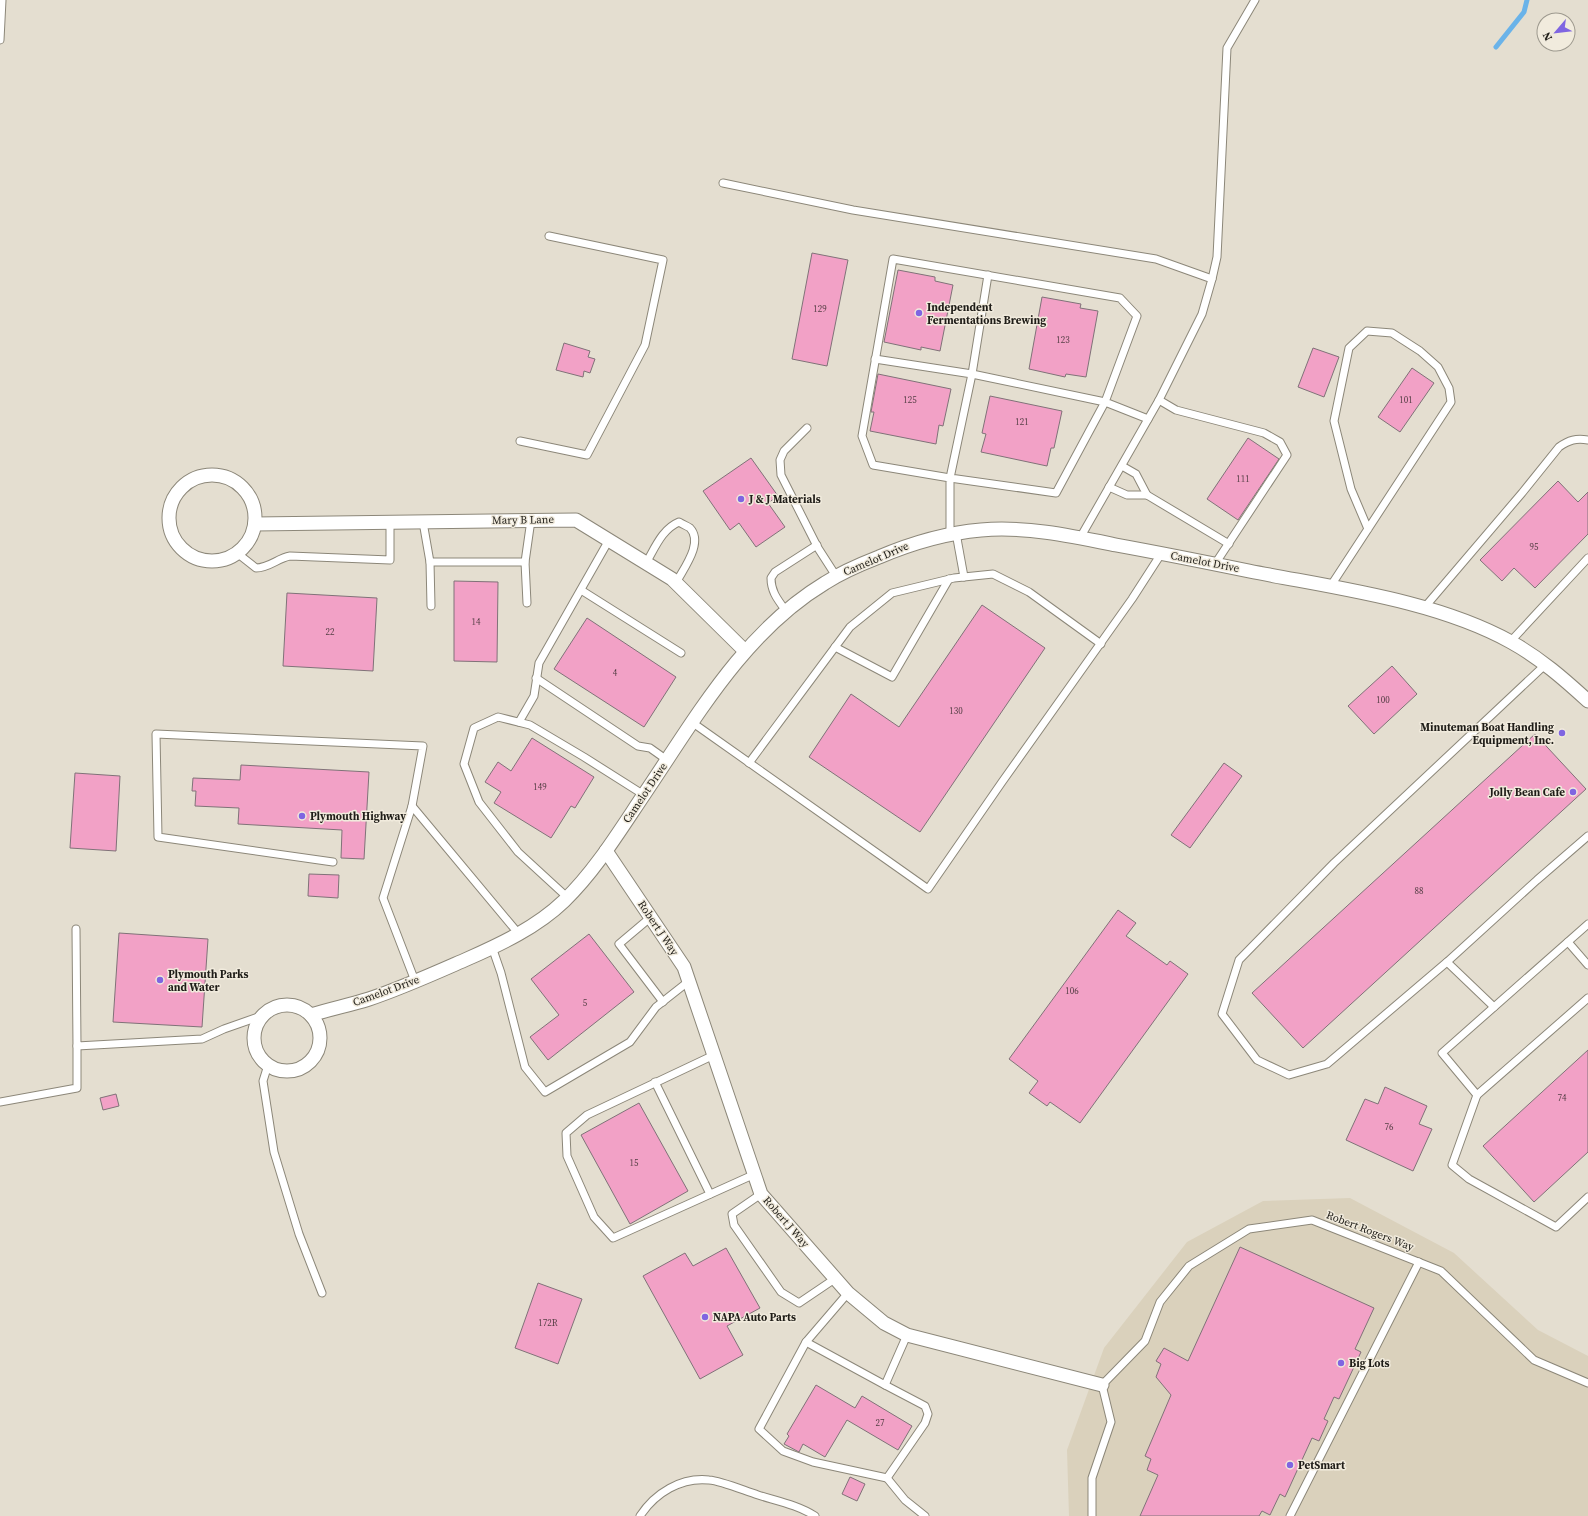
<svg xmlns="http://www.w3.org/2000/svg" width="1588" height="1516" font-family="'Source Serif 4',serif">
<rect width="100%" height="100%" fill="#e4ded0"/>
<!-- built -->
<path fill="#dad1bc" d="M 1350,1198 L 1454,1253 L 1538,1330 L 1588,1356 L 1588,1516 L 1069,1516 L 1067,1450 L 1104,1348 L 1187,1242 L 1263,1201 Z"/>
<g fill="none" stroke-linecap="round" stroke-linejoin="round">
<!-- stream -->
<path stroke="#6ab3e9" stroke-width="5" d="M 1496,47 L 1524,12 L 1527,0"/>
</g>
<!-- building -->
<g fill="#f2a1c6" stroke="#807278">
<path d="M 812,253 L 848,260 L 827,366 L 792,359 Z"/>
<path d="M 898,270 L 935,277 L 935,281 L 953,285 L 940,351 L 921,347 L 921,350 L 884,342 Z"/>
<path d="M 1042,297 L 1081,304 L 1080,308 L 1098,311 L 1086,377 L 1066,374 L 1065,377 L 1029,369 Z"/>
<path d="M 564,343 L 590,351 L 588,357 L 595,359 L 590,373 L 584,371 L 583,377 L 556,370 Z"/>
<path d="M 1313,348 L 1339,357 L 1324,397 L 1298,387 Z"/>
<path d="M 1412,368 L 1434,383 L 1400,432 L 1378,417 Z"/>
<path d="M 878,374 L 951,389 L 943,426 L 939,425 L 936,444 L 870,431 L 874,412 L 871,412 Z"/>
<path d="M 990,396 L 1062,411 L 1054,448 L 1051,448 L 1047,466 L 981,452 L 986,434 L 982,433 Z"/>
<path d="M 1248,438 L 1279,459 L 1238,520 L 1207,499 Z"/>
<path d="M 751,458 L 778,496 L 768,503 L 785,527 L 756,547 L 739,523 L 730,530 L 703,491 Z"/>
<path d="M 1558,481 L 1578,502 L 1588,492 L 1588,534 L 1535,588 L 1514,568 L 1502,581 L 1480,560 Z"/>
<path d="M 454,581 L 498,582 L 497,662 L 454,661 Z"/>
<path d="M 287,593 L 377,598 L 373,671 L 283,666 Z"/>
<path d="M 982,605 L 1045,648 L 920,832 L 809,757 L 851,694 L 899,727 Z"/>
<path d="M 587,618 L 676,677 L 644,727 L 554,669 Z"/>
<path d="M 1392,666 L 1417,694 L 1374,734 L 1348,706 Z"/>
<path d="M 1535,734 L 1586,789 L 1303,1048 L 1252,993 Z"/>
<path d="M 532,738 L 594,777 L 575,808 L 571,806 L 551,838 L 494,803 L 501,792 L 485,782 L 498,762 L 511,771 Z"/>
<path d="M 1224,763 L 1242,776 L 1190,848 L 1171,835 Z"/>
<path d="M 241,765 L 369,772 L 364,859 L 341,858 L 342,830 L 238,824 L 239,808 L 195,806 L 196,791 L 192,791 L 193,778 L 240,780 Z"/>
<path d="M 75,773 L 120,776 L 116,851 L 70,848 Z"/>
<path d="M 309,874 L 339,875 L 338,898 L 308,896 Z"/>
<path d="M 1118,910 L 1136,923 L 1126,936 L 1167,965 L 1170,961 L 1188,974 L 1080,1123 L 1050,1102 L 1047,1106 L 1029,1093 L 1038,1081 L 1009,1059 Z"/>
<path d="M 119,933 L 208,939 L 202,1027 L 113,1022 Z"/>
<path d="M 589,934 L 634,992 L 548,1060 L 530,1037 L 559,1015 L 531,979 Z"/>
<path d="M 1588,1050 L 1588,1152 L 1534,1202 L 1483,1146 Z"/>
<path d="M 1385,1087 L 1427,1106 L 1419,1124 L 1432,1129 L 1413,1171 L 1346,1140 L 1365,1099 L 1378,1104 Z"/>
<path d="M 116,1094 L 119,1106 L 103,1110 L 100,1098 Z"/>
<path d="M 639,1103 L 688,1191 L 630,1224 L 581,1135 Z"/>
<path d="M 1240,1247 L 1374,1308 L 1355,1349 L 1361,1352 L 1339,1399 L 1334,1397 L 1324,1419 L 1328,1421 L 1319,1441 L 1312,1438 L 1285,1497 L 1280,1494 L 1270,1515 L 1262,1511 L 1259,1516 L 1140,1516 L 1158,1475 L 1147,1470 L 1151,1459 L 1145,1456 L 1171,1395 L 1156,1377 L 1161,1364 L 1156,1361 L 1164,1348 L 1188,1361 Z"/>
<path d="M 726,1248 L 760,1308 L 727,1326 L 743,1355 L 700,1379 L 643,1276 L 685,1253 L 693,1266 Z"/>
<path d="M 538,1283 L 582,1299 L 558,1364 L 515,1348 Z"/>
<path d="M 816,1385 L 855,1408 L 862,1396 L 912,1426 L 898,1450 L 847,1420 L 825,1457 L 803,1444 L 799,1452 L 784,1444 L 789,1436 L 787,1434 Z"/>
<path d="M 850,1477 L 865,1484 L 857,1501 L 842,1494 Z"/>
</g>
<g fill="none" stroke-linecap="round" stroke-linejoin="round">
<defs>
<g id="service">
<path d="M 0,40 L 2,0"/>
<path d="M 723,183 L 853,210 L 1156,259 L 1212,279 L 1202,314 L 1159,400 L 1080,538"/>
<path d="M 1212,279 L 1217,257 L 1227,48 L 1255,0"/>
<path d="M 875,359 L 972,374 L 1105,402 L 1056,493 L 950,478 L 972,374 L 988,275"/>
<path d="M 1159,400 L 1176,410 L 1264,433 L 1280,442 L 1287,455 L 1215,564"/>
<path d="M 807,428 L 784,451 L 780,460 L 781,475 L 818,548 L 836,576"/>
<path d="M 520,441 L 587,455 L 645,345 L 663,260 L 549,236"/>
<path d="M 1122,466 L 1136,474 L 1147,495"/>
<path d="M 1109,487 L 1127,495 L 1147,495 L 1229,544"/>
<path d="M 423,522 L 430,562 L 431,606"/>
<path d="M 956,533 L 964,577"/>
<path d="M 950,534 L 950,478 L 873,465 L 862,436 L 893,259 L 1120,298 L 1137,316 L 1105,402 L 1148,419"/>
<path d="M 237,553 L 256,568 C 269,568 278,558 290,556 L 390,560 L 390,522"/>
<path d="M 430,562 L 525,562"/>
<path d="M 646,563 C 655,548 662,529 679,522 C 682,524 687,526 690,528 C 704,543 683,569 676,583"/>
<path d="M 1330,587 L 1451,402 L 1449,388 L 1438,367 L 1420,351 L 1392,333 L 1367,331 L 1349,348 L 1334,421 L 1351,489 L 1368,529"/>
<path d="M 581,590 L 681,653"/>
<path d="M 527,603 L 525,562 L 531,520"/>
<path d="M 1424,608 L 1522,493 L 1559,447 C 1569,440 1576,438 1588,440"/>
<path d="M 786,611 C 778,600 771,592 771,578 L 775,572 L 817,545"/>
<path d="M 1510,642 L 1588,558"/>
<path d="M 835,647 L 892,677 L 949,579"/>
<path d="M 536,678 L 638,746 L 650,748 L 667,760"/>
<path d="M 519,722 L 534,696 L 539,663 L 609,540"/>
<path d="M 693,723 L 928,889 L 1002,782 L 1132,599 L 1161,554"/>
<path d="M 749,763 L 850,627 L 892,593 L 954,578 L 993,574 L 1029,592 L 1101,644"/>
<path d="M 333,862 L 158,837 L 156,734 L 423,746 L 412,806"/>
<path d="M 567,897 L 518,852 L 479,802 L 464,764 L 474,728 L 498,717 L 530,725 L 584,757 L 644,795"/>
<path d="M 651,917 L 619,944 L 663,1002"/>
<path d="M 1588,924 L 1442,1053 L 1477,1095 L 1588,998"/>
<path d="M 76,929 L 77,1046 L 202,1039 L 224,1029 L 261,1016"/>
<path d="M 1568,942 L 1588,965"/>
<path d="M 492,947 L 501,973 L 525,1067 L 545,1092 L 630,1042 L 656,1007 L 689,981"/>
<path d="M 1447,962 L 1537,880 L 1588,836"/>
<path d="M 415,981 L 383,898 L 412,806 L 518,933"/>
<path d="M 1494,1007 L 1447,962 L 1327,1064 L 1289,1075 L 1257,1060 L 1222,1014 L 1239,960 L 1334,863 L 1546,664"/>
<path d="M 714,1055 L 587,1115 L 566,1133 L 567,1156 L 594,1217 L 613,1238 L 755,1174"/>
<path d="M 268,1065 L 263,1081 L 274,1152 L 299,1234 L 322,1293"/>
<path d="M 655,1082 L 710,1194"/>
<path d="M 1477,1095 L 1452,1165 L 1469,1179 L 1556,1227 L 1588,1197"/>
<path d="M 0,1102 L 77,1088 L 77,1046"/>
<path d="M 761,1194 L 732,1214 L 734,1225 L 781,1292 L 799,1303 L 836,1278"/>
<path d="M 848,1293 L 806,1342 L 759,1429 L 783,1451 L 813,1462 L 887,1478 L 925,1423 L 928,1414 L 925,1406 L 885,1385"/>
<path d="M 806,1342 L 885,1385 L 907,1335"/>
<path d="M 887,1478 L 905,1500 L 925,1516"/>
<path d="M 640,1516 C 655,1493 681,1477 709,1480 C 722,1481 745,1491 758,1495 C 777,1501 798,1505 815,1516"/>
<path d="M 1092,1516 L 1092,1478 L 1111,1422 L 1102,1385 L 1145,1341 L 1160,1302 L 1189,1266 L 1249,1229 L 1312,1220 L 1441,1271 L 1534,1360 L 1588,1383"/>
<path d="M 1290,1516 L 1419,1262"/>
</g>
<g id="minor">
<circle cx="212" cy="518" r="43"/>
<path d="M 255,524 L 576,520 L 672,579 L 745,651"/>
<path d="M 606,851 L 684,967 L 761,1194 L 848,1293 L 884,1323 L 907,1335 L 1102,1385"/>
<circle cx="287" cy="1038" r="33"/>
<path d="M 311,1015 C 330,1009 350,1005 369,999 C 402,988 435,973 467,959 C 501,944 537,927 564,901 C 596,870 620,830 645,793 C 697,716 744,632 825,583 C 842,572 861,564 879,557 C 912,543 946,533 981,530 C 1026,526 1072,536 1116,545 C 1160,553 1205,562 1249,571 C 1334,588 1435,600 1511,642 C 1540,658 1564,679 1588,701"/>
</g>
</defs>
<!-- service casing -->
<use href="#service" stroke="#8c8779" stroke-width="9"/>
<!-- minor casing -->
<use href="#minor" stroke="#8c8779" stroke-width="15"/>
<!-- service -->
<use href="#service" stroke="#fff" stroke-width="7"/>
<!-- minor -->
<use href="#minor" stroke="#fff" stroke-width="13"/>
</g>
<!-- markers -->
<g fill="#7f65e1" stroke="#f1ebdd" stroke-width="1.5">
<circle cx="919" cy="313" r="4"/>
<circle cx="741" cy="499" r="4"/>
<circle cx="1562" cy="733" r="4"/>
<circle cx="1573" cy="792" r="4"/>
<circle cx="302" cy="816" r="4"/>
<circle cx="160" cy="980" r="4"/>
<circle cx="705" cy="1317" r="4"/>
<circle cx="1341" cy="1363" r="4"/>
<circle cx="1290" cy="1465" r="4"/>
</g>
<g text-anchor="middle" dominant-baseline="central" stroke-width="3" stroke-linejoin="round" paint-order="stroke">
<!-- number labels -->
<g font-size="9" fill="#543e44">
<text x="820" y="309">129</text>
<text x="1063" y="340">123</text>
<text x="910" y="400">125</text>
<text x="1406" y="400">101</text>
<text x="1022" y="422">121</text>
<text x="1243" y="479">111</text>
<text x="1534" y="547">95</text>
<text x="476" y="622">14</text>
<text x="330" y="632">22</text>
<text x="615" y="673">4</text>
<text x="1383" y="700">100</text>
<text x="956" y="711">130</text>
<text x="540" y="787">149</text>
<text x="1419" y="891">88</text>
<text x="1072" y="991">106</text>
<text x="585" y="1003">5</text>
<text x="1562" y="1098">74</text>
<text x="1389" y="1127">76</text>
<text x="634" y="1163">15</text>
<text x="548" y="1323">172R</text>
<text x="880" y="1423">27</text>
</g>
<!-- poi labels -->
<g font-size="11" font-weight="bold" fill="#1f1d18" stroke="#f1ebdd" text-anchor="start">
<text x="927" y="307">Independent<tspan x="927" dy="13">Fermentations Brewing</tspan></text>
<text x="749" y="499">J &amp; J Materials</text>
<text x="1554" y="727" text-anchor="end">Minuteman Boat Handling<tspan x="1554" dy="13">Equipment, Inc.</tspan></text>
<text x="1565" y="792" text-anchor="end">Jolly Bean Cafe</text>
<text x="310" y="816">Plymouth Highway</text>
<text x="168" y="974">Plymouth Parks<tspan x="168" dy="13">and Water</tspan></text>
<text x="713" y="1317">NAPA Auto Parts</text>
<text x="1349" y="1363">Big Lots</text>
<text x="1298" y="1465">PetSmart</text>
</g>
<!-- street labels -->
<g font-size="11" fill="#1f1d18" stroke="#f1ebdd">
<text transform="translate(523 520) rotate(-1)">Mary B Lane</text>
<text transform="translate(876 559) rotate(-23)">Camelot Drive</text>
<text transform="translate(1205 562) rotate(11)">Camelot Drive</text>
<text transform="translate(645 793) rotate(-56)">Camelot Drive</text>
<text transform="translate(658 928) rotate(56)">Robert J Way</text>
<text transform="translate(386 991) rotate(-20)">Camelot Drive</text>
<text transform="translate(786 1222) rotate(49)">Robert J Way</text>
<text transform="translate(1370 1231) rotate(21)">Robert Rogers Way</text>
</g>
</g>
<!-- north arrow -->
<g transform="translate(1556 32) rotate(242)"><circle r="19" fill="#f1ebdd" stroke="#9d998e"/>
<path d="M0-3L7 15L0 10L-7 15Z" fill="#7f65e1"/>
<text y="-6" font-size="11" font-weight="bold" text-anchor="middle" fill="#1f1d18">N</text>
</g>
</svg>
